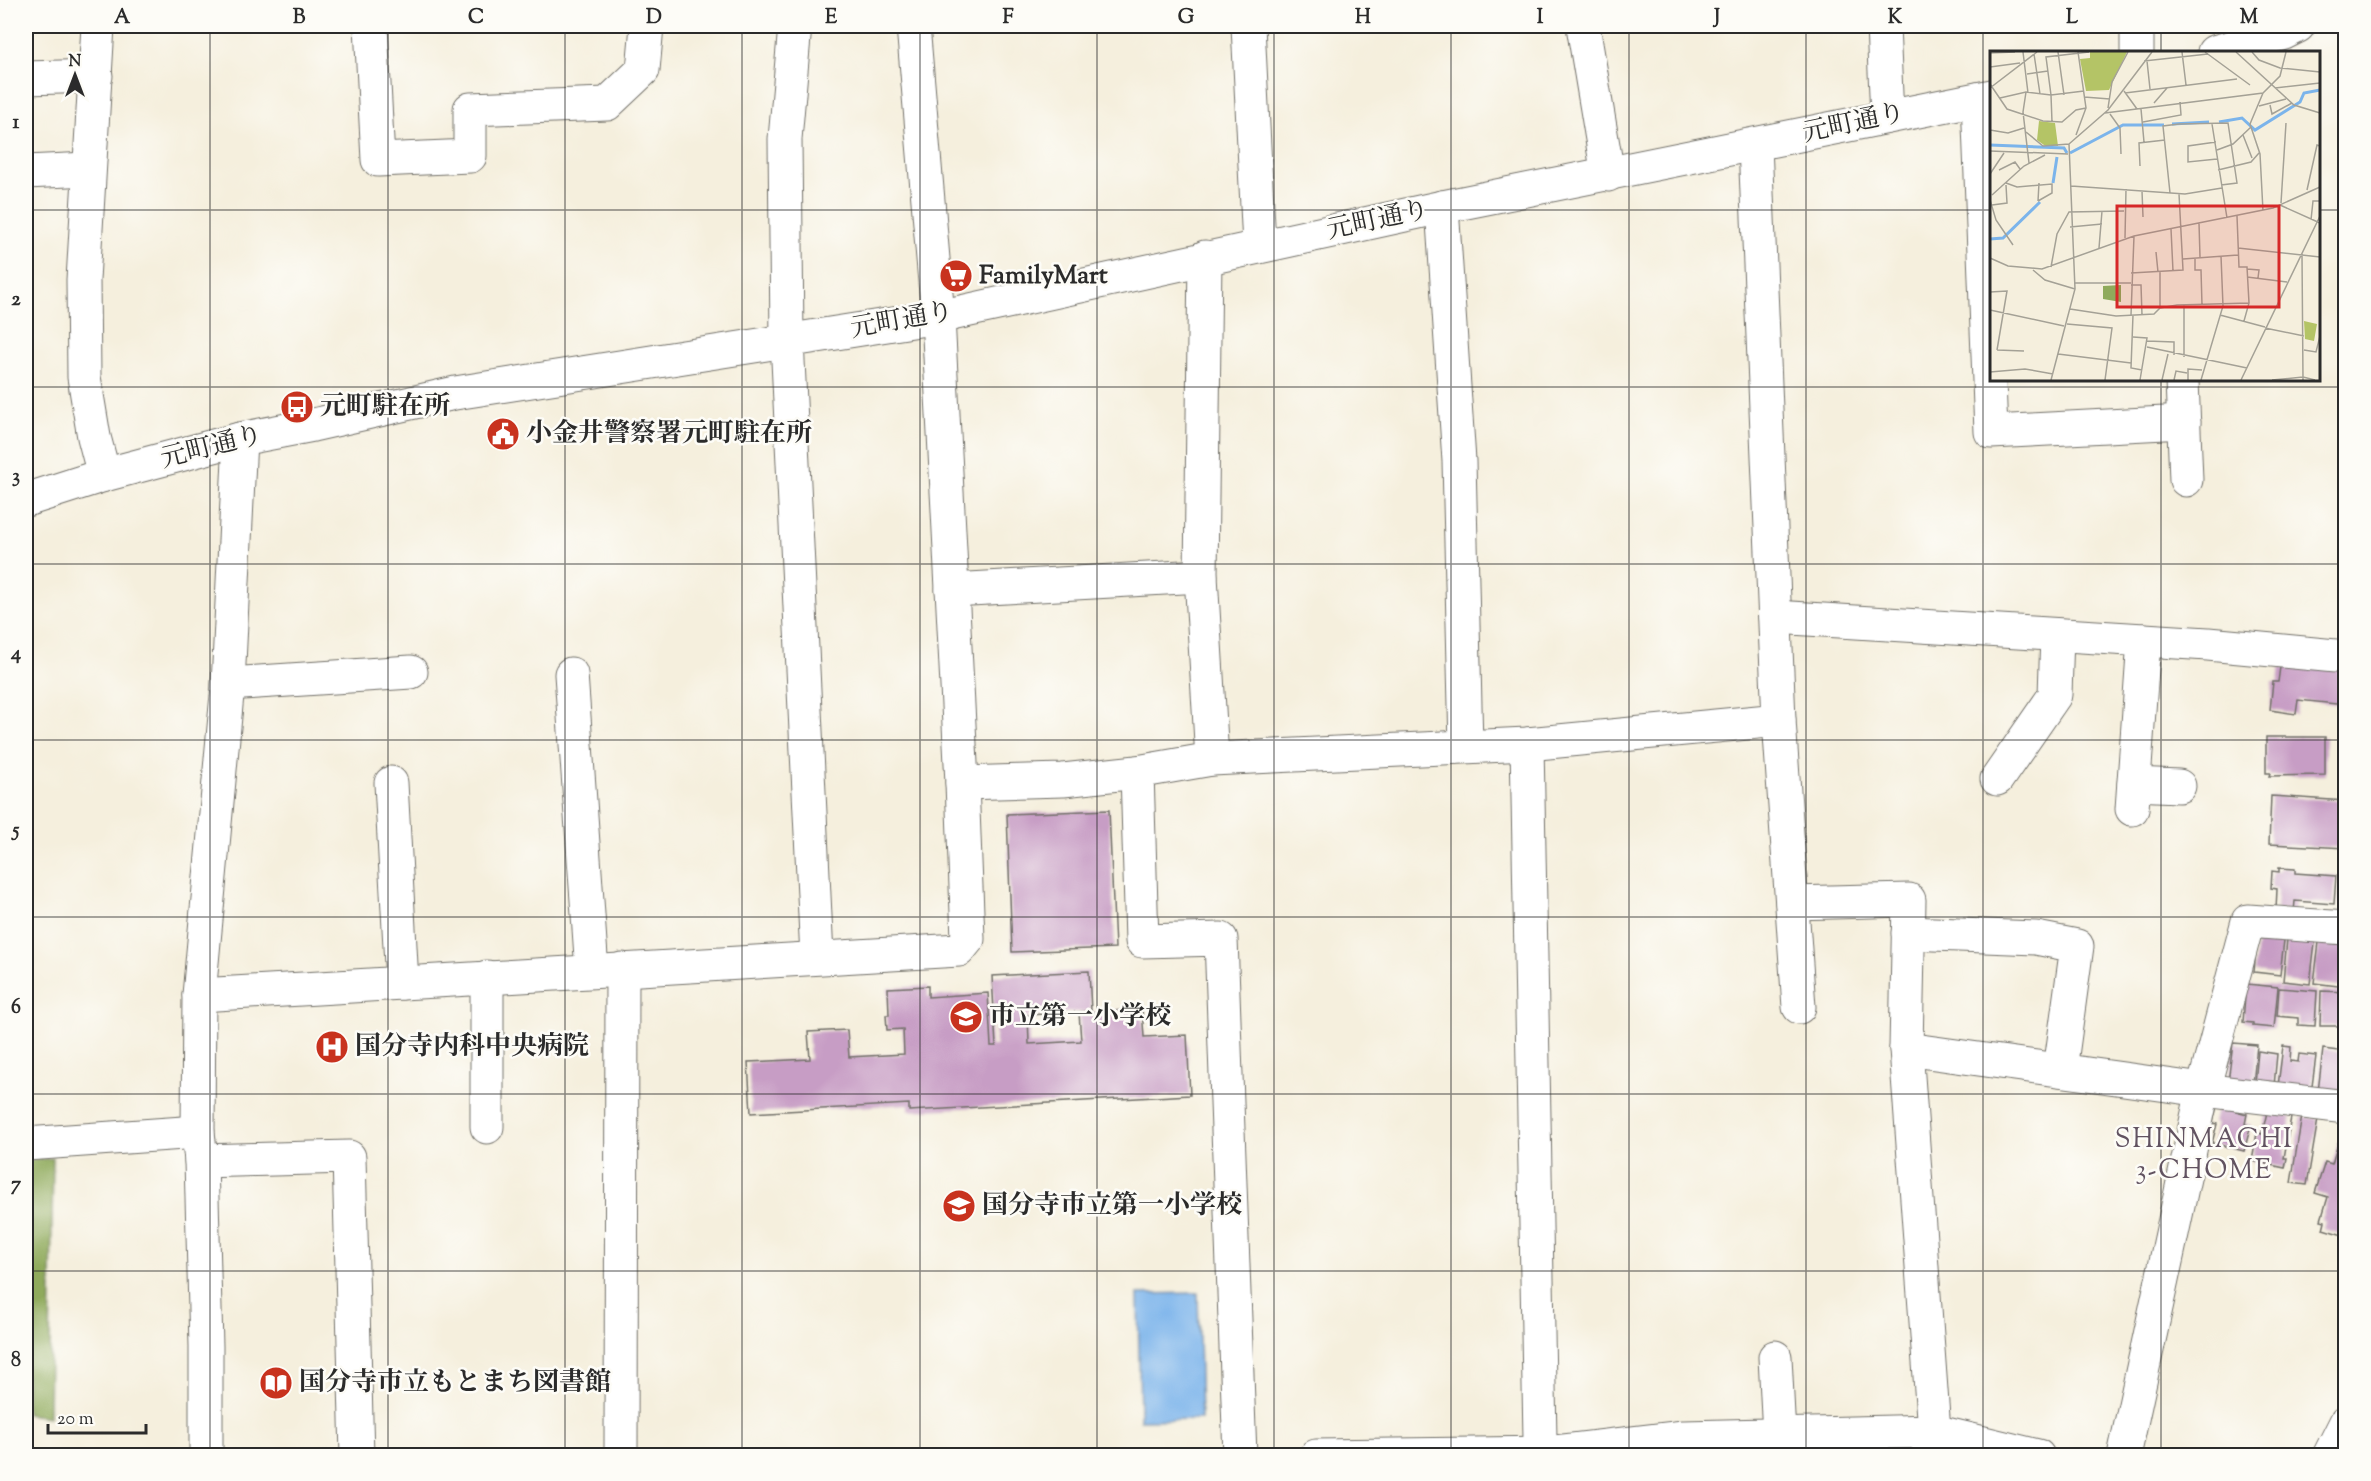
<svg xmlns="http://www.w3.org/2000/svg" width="2371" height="1481" font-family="'Sorts Mill Goudy','Noto Serif JP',serif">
<rect width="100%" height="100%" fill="#fdfcf7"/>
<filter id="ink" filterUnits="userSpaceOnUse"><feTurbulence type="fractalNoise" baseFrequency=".0167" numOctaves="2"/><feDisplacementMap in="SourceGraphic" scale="12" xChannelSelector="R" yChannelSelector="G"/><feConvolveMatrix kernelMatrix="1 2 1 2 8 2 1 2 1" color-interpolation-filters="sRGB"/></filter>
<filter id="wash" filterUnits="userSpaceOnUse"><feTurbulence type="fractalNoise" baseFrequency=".008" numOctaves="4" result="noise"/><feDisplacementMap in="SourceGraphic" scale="24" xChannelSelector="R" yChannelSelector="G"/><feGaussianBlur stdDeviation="1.35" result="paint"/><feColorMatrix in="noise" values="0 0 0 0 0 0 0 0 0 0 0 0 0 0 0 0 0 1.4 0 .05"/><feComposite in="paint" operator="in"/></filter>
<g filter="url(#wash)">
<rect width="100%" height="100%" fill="#f5efdd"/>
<!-- forest -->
<path fill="#8faa5b" stroke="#5d6a43" stroke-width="1.5" d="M 53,1158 L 49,1417 L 26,1414 L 26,1160 Z"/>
<!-- water -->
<path fill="#7bb4eb" stroke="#53708b" stroke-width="1.5" d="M 1198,1293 L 1201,1419 L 1140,1420 L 1138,1294 Z"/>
<g id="blocks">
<!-- building -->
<g fill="#c79dc5">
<path d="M 2280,667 L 2346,668 L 2346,705 L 2298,700 L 2296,714 L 2270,710 L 2273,682 L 2278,682 Z"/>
<path d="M 2266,737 L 2325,737 L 2325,775 L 2269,776 L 2270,773 L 2266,773 Z"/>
<path d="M 2271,796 L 2346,801 L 2346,848 L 2269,844 Z"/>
<path d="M 1109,810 L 1115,948 L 1012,952 L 1007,814 Z"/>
<path d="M 2279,868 L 2295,869 L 2295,873 L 2336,876 L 2334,904 L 2295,901 L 2294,912 L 2276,910 L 2277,889 L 2271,888 L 2272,871 L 2279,872 Z"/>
<path d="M 2342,872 L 2346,873 L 2346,904 L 2339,904 Z"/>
<path d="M 2257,938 L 2284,940 L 2280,975 L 2254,972 Z"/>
<path d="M 2287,939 L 2315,942 L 2310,984 L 2283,981 Z"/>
<path d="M 2319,942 L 2346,945 L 2346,987 L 2314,983 Z"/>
<path d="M 1089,971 L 1091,1011 L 1028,1015 L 1029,1044 L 1081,1041 L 1079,1013 L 1142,1009 L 1144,1037 L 1187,1035 L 1190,1095 L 909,1111 L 909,1104 L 751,1113 L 748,1062 L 810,1059 L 808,1032 L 847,1030 L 849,1057 L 904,1054 L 903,1029 L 887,1030 L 886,1015 L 889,1015 L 888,988 L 928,986 L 928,997 L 988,993 L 991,1046 L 996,1046 L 992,976 Z"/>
<path d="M 2246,984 L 2278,987 L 2274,1028 L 2253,1026 L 2253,1023 L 2243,1022 Z"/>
<path d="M 2279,988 L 2317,991 L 2315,1026 L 2298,1025 L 2298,1018 L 2277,1016 Z"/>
<path d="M 2321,991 L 2346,992 L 2346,1026 L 2320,1026 Z"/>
<path d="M 2233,1043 L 2257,1045 L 2253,1085 L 2228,1082 Z"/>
<path d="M 2283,1046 L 2291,1047 L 2290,1061 L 2298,1062 L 2299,1054 L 2316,1056 L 2311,1094 L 2278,1086 Z"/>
<path d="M 2323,1049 L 2346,1052 L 2346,1095 L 2318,1092 Z"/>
<path d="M 2258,1051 L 2277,1054 L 2274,1086 L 2255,1084 Z"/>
<path d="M 2217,1106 L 2247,1114 L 2245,1124 L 2251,1125 L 2244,1151 L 2212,1143 L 2217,1124 L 2213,1123 Z"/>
<path d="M 2267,1112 L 2291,1117 L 2284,1158 L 2287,1158 L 2285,1168 L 2252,1161 L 2257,1133 L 2262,1134 Z"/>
<path d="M 2302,1116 L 2318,1119 L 2307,1185 L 2291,1183 Z"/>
<path d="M 2340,1137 L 2346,1139 L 2346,1236 L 2323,1229 L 2325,1221 L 2321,1220 L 2328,1197 L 2315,1193 L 2325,1162 L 2332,1164 Z"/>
</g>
</g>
</g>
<g filter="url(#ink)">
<use href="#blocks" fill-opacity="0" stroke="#727069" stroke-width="1.5"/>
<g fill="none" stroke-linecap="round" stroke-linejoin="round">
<defs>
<g id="minor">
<path d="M 98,26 L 83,280 L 84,377 L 94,437 L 104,475"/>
<path d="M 371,26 L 378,160 L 470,156 L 470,109 L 607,104 L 643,70 L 647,26"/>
<path d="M 795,26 L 785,139 L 787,340 L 817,957"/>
<path d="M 1248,26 L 1259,246"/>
<path d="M 1583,26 L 1608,175"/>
<path d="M 1883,26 L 1887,117"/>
<path d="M 2137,52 L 2137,26"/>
<path d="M 2214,52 L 2284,33 L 2298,26"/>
<path d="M 26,78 L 96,76"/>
<path d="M 1978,99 L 1991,432 L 2184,422"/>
<path d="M 1755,145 L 1779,720 L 1799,1007"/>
<path d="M 26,172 L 88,169"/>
<path d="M 1442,207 L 1459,461 L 1466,746"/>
<path d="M 1205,257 L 1201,576 L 1212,759"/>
<path d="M 2182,380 L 2186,480"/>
<path d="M 26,500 L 104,475 L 240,439 L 313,425 L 455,393 L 938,317 L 1442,207 L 1992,96"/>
<path d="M 952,590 L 1201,576"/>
<path d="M 1775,617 L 2208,644 L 2346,657"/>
<path d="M 571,674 L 592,971"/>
<path d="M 228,684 L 411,672"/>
<path d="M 1527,744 L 1540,1439 L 1548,1456"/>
<path d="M 1137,772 L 1142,941 L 1221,939 L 1240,1456"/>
<path d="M 1997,779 L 2055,695 L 2057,635"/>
<path d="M 391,783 L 402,983"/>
<path d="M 962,783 L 1063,780 L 1137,772 L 1212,759 L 1527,744 L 1779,720"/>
<path d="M 2134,784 L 2179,786"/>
<path d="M 2132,809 L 2144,640"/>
<path d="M 1792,903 L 1909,900 L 1906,1049 L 1934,1431 L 1927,1456"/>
<path d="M 1908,933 L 2036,938 L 2077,946 L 2060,1070"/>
<path d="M 487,977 L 487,1127"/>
<path d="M 199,995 L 959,950 L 968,939 L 962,783 L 938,317 L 913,26"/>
<path d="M 1906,1049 L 2203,1090 L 2346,1107"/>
<path d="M 26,1144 L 198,1132"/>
<path d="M 201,1161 L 349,1157 L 357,1456"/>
<path d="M 1775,1357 L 1779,1435"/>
<path d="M 206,1456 L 206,1346 L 201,1161 L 198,1132 L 199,995 L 228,684 L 240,439"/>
<path d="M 621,1456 L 622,969"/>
<path d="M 1316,1456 L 1547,1453 L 1684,1437 L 1934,1431 L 2038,1456"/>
<path d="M 2124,1456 L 2203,1090 L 2248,921 L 2346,928"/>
<path d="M 2329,1456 L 2346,1422"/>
</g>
</defs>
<!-- minor casing -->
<use href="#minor" stroke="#727069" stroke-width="35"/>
<!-- minor -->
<use href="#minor" stroke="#fff" stroke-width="33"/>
</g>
</g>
<!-- grid -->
<path fill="none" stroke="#2b2b2b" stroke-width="1.5" stroke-opacity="0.55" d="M 210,26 L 210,1456M 388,26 L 388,1456M 565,26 L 565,1456M 742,26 L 742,1456M 920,26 L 920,1456M 1097,26 L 1097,1456M 1274,26 L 1274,1456M 1451,26 L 1451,1456M 1629,26 L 1629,1456M 1806,26 L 1806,1456M 1983,26 L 1983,1456M 2161,26 L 2161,52M 26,210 L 1992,210M 2318,210 L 2346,210M 2161,380 L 2161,1456M 26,387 L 2346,387M 26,564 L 2346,564M 26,740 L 2346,740M 26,917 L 2346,917M 26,1094 L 2346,1094M 26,1271 L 2346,1271"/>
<!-- icons -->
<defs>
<symbol id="supermarket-disc" viewBox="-11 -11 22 22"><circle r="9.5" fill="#c8321e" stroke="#fdfcf7"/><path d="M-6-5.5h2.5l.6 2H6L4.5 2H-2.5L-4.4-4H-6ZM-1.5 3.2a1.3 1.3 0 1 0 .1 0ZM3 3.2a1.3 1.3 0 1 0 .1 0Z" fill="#fff"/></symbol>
<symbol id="bus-disc" viewBox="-11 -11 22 22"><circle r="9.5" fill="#c8321e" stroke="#fdfcf7"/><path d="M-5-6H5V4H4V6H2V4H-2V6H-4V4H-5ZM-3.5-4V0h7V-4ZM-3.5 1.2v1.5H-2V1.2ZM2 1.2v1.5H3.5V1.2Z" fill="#fff"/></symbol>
<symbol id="civic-disc" viewBox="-11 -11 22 22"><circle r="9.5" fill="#c8321e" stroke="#fdfcf7"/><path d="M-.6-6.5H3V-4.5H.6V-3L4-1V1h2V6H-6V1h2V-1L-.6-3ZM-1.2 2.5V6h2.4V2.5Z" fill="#fff"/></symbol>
<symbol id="school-disc" viewBox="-11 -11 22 22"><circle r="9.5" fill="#c8321e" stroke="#fdfcf7"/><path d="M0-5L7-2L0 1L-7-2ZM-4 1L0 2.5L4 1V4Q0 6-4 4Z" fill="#fff"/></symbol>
<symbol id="hospital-disc" viewBox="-11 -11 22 22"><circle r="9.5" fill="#c8321e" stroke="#fdfcf7"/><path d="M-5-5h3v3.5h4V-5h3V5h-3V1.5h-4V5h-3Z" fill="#fff"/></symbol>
<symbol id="library-disc" viewBox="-11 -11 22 22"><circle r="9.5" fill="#c8321e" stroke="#fdfcf7"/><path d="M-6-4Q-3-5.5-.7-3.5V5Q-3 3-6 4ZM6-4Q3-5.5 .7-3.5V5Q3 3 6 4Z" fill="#fff"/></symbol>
</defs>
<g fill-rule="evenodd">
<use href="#supermarket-disc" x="937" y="257" width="38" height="38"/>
<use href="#bus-disc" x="278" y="388" width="38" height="38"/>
<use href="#civic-disc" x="484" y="415" width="38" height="38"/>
<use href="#school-disc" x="947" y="998" width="38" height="38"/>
<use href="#hospital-disc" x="313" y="1028" width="38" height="38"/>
<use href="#school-disc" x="940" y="1187" width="38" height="38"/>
<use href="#library-disc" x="257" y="1364" width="38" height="38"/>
</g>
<g text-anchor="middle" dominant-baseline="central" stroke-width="5" stroke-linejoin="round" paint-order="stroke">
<!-- street labels -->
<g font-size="26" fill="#2b2b2b" stroke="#fdfcf7">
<text transform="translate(1854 124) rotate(-12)">元町通り</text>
<text transform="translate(1378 221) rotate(-12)">元町通り</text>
<text transform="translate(902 321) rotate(-10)">元町通り</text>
<text transform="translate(212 448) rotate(-14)">元町通り</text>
</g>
<!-- poi labels -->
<g font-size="26" font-weight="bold" fill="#2b2b2b" stroke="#fdfcf7" text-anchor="start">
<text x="979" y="276">FamilyMart</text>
<text x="320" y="407">元町駐在所</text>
<text x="526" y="434">小金井警察署元町駐在所</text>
<text x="989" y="1017">市立第一小学校</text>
<text x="355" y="1047">国分寺内科中央病院</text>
<text x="982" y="1206">国分寺市立第一小学校</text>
<text x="299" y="1383">国分寺市立もとまち図書館</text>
</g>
<!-- neighbourhood labels -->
<g font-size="27" letter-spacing="1.5" fill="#625361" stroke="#fdfcf7">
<text x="2204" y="1140">SHINMACHI<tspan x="2204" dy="31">3-CHOME</tspan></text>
</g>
</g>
<!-- overview -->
<g transform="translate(1990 51)">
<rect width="330" height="330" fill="#f5efdd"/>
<path d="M 100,1 L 137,1 L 119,39 L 96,40 L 90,8 L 100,7 ZM 49,70 L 65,72 L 68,95 L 54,94 L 47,89 ZM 314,270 L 327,273 L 324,290 L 315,288 Z" fill="#b4c466"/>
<path d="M 131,234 L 131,251 L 113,248 L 113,235 Z" fill="#8faa5b"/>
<path fill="none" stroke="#7bb4eb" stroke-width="3" d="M 229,71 L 252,67 L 265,79 L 310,51 L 314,42 L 330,39M 182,73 L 219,71M 0,94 L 74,97 L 77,102M 80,102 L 133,74 L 174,74M 63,132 L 67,106M 0,188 L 13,187 L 50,151"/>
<path fill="none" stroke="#a4a196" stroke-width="1.5" d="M 33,1 L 38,42M 68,1 L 74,44M 192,1 L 196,34M 215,1 L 260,34M 246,1 L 304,54 L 330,62M 262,1 L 269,9 L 290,17 L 330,21M 0,2 L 25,1M 44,3 L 50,43M 154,10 L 218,3M 157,10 L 160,38M 0,16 L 30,12M 37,23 L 58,20M 0,33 L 17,58 L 53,70 L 72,71 L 86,59 L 96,57M 0,37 L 47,1M 285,37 L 330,32M 134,40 L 147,58M 36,41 L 33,61 L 39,112M 135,42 L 247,28M 273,42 L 260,73 L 270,103 L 273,160M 61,44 L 56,6 L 99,1M 61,44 L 62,71M 94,46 L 120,48M 10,47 L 36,41 L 61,44 L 94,40M 164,52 L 177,37M 280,54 L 282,63 L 302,52M 269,55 L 296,48M 118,57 L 122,31 L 138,1M 151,58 L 154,91M 115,62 L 273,42 L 290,25 L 296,1M 120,63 L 130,77 L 131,103M 153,71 L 191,64 L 190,51M 222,73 L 237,167M 0,79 L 18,82 L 34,77M 36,81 L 53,95 L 79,93M 86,84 L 96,57 L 88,1M 253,84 L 262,107M 226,91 L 198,95 L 198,111 L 227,108M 227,99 L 243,93 L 261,76M 0,100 L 78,103M 150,115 L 149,92 L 175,89M 9,119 L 25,111 L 30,118M 228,119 L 261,111 L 269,102M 0,123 L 14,102M 16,132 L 27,136 L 62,133 L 62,142 L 48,150M 81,135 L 195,143 L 232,137M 317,139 L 327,94 L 330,95M 152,140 L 153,166M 180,142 L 173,75 L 189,73 L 238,72 L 247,132 L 231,134M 2,144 L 34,115 L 55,104M 0,149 L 6,169 L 23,194M 48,150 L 49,132M 291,152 L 296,72M 2,154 L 17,152 L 16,134M 290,154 L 330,172M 247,165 L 249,216 L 257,216 L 259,252 L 254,270M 321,169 L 323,150 L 330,150M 209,172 L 210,206M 80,176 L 112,173M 181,178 L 183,220M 135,187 L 136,138M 109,197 L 112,160M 248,197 L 330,206M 166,201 L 168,221M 312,204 L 313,329M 0,207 L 18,215 L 52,218 L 144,185 L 283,157 L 330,136M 205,207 L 205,219 L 211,219 L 212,254M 193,208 L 248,204M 61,216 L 67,183 L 79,161 L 134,160M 257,218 L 269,219 L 268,227M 43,219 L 55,229 L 85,238M 141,222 L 193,219 L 189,143M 257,226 L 297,231M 84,232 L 141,232M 141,234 L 151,234 L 152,264M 0,241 L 17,240 L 7,299M 194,254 L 194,306M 170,257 L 170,221M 80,258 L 126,265 L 164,263 L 170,257 L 187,254 L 259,252M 0,259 L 74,275M 141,264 L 144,185M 143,264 L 141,317 L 152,319M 230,264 L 275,276M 77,273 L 122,277 L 115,329M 275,277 L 314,285M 143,286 L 157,287 L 150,329M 157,290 L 184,291 L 184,304M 157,296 L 257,317M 7,299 L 34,300M 314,299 L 326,301 L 330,285M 68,303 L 141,312M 0,321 L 35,318 L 63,323M 61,329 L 85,238 L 79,93 L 118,59 L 162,1M 172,329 L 178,303M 184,329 L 186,320 L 197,322M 198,329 L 198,318 L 212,319M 211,329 L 233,255 L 231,205M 251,329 L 330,165M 282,329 L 313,326 L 325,329"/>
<path fill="#d62828" fill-opacity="0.15" stroke="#d62828" stroke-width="3" d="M 127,155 L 289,155 L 289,256 L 127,256 Z"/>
<rect width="330" height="330" fill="none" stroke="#2b2b2b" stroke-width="3"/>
</g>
<!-- margin -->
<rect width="2371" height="1481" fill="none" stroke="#fdfcf7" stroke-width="66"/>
<!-- north arrow -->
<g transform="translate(75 75)" stroke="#fdfcf7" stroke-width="4.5" paint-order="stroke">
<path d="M0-4.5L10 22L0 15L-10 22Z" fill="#2b2b2b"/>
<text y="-9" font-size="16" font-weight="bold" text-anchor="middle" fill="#2b2b2b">N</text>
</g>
<!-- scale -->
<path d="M48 1424v9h98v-9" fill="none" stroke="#2b2b2b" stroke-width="3"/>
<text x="57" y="1424" font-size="18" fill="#2b2b2b" stroke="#fdfcf7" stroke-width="4.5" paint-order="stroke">20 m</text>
<rect x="33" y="33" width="2305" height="1415" fill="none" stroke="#2b2b2b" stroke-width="2"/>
<g font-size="20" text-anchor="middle" font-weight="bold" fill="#2b2b2b">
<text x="122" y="23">A</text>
<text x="299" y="23">B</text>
<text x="476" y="23">C</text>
<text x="654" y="23">D</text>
<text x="831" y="23">E</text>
<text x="1008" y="23">F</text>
<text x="1186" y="23">G</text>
<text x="1363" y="23">H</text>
<text x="1540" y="23">I</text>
<text x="1717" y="23">J</text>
<text x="1895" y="23">K</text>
<text x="2072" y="23">L</text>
<text x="2249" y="23">M</text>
<text x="16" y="128">1</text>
<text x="16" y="305">2</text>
<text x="16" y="482">3</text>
<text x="16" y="659">4</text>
<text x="16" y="836">5</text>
<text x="16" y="1013">6</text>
<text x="16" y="1190">7</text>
<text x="16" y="1366">8</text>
</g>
</svg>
